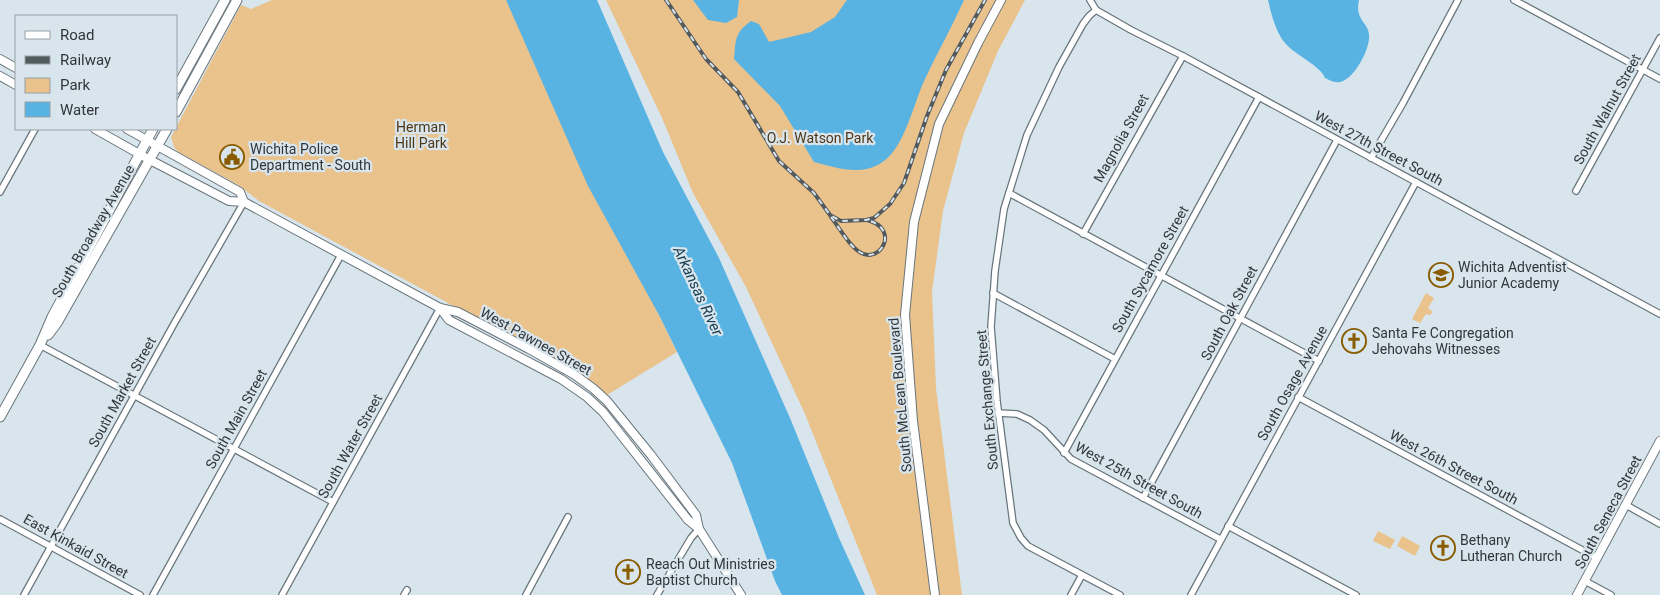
<svg xmlns="http://www.w3.org/2000/svg" width="1660" height="595" font-family="Roboto,sans-serif">
<rect width="100%" height="100%" fill="#d9e5ed"/>
<!-- green -->
<g fill="#e9c28c">
<path d="M 272,0 L 506,0 L 677,352 L 607,395 L 587,378 L 259,201 L 240,186 L 178,152 L 174,147 L 171,137 L 241,5 L 251,9 Z"/>
<path d="M 606,0 L 1025,0 L 998,51 L 964,133 L 943,211 L 932,292 L 936,388 L 962,595 L 877,595 L 805,414 L 746,287 L 693,193 L 662,118 Z"/>
<path d="M 1426,293 L 1434,298 L 1428,308 L 1433,312 L 1430,315 L 1426,314 L 1420,323 L 1412,319 Z"/>
<path d="M 1378,531 L 1395,540 L 1390,549 L 1373,541 Z"/>
<path d="M 1402,536 L 1420,546 L 1415,556 L 1397,546 Z"/>
</g>
<!-- water -->
<g fill="#58b3e3">
<path d="M 506,0 L 597,0 L 663,152 L 719,258 L 790,418 L 839,538 L 865,595 L 782,595 L 775,581 L 732,463 L 659,315 L 588,186 Z"/>
<path d="M 693,0 L 739,0 L 737,17 L 726,23 L 708,20 Z"/>
<path d="M 847,0 L 964,0 C 952,27 937,53 925,79 C 914,102 905,146 884,161 C 863,177 837,168 814,162 L 780,106 L 734,59 C 736,39 734,34 751,21 L 759,24 L 769,42 L 811,32 L 835,17 Z"/>
<path d="M 1268,0 L 1359,0 C 1354,22 1371,22 1369,39 C 1368,52 1355,76 1343,81 C 1337,84 1331,81 1325,78 C 1321,66 1295,55 1285,43 C 1276,33 1271,13 1268,0 Z"/>
</g>
<g fill="none" stroke-linecap="round" stroke-linejoin="round">
<defs>
<g id="street">
<path d="M 1090,0 L 1096,10 L 1131,30 L 1183,56 L 1660,314"/>
<path d="M 1514,0 L 1660,79"/>
<path d="M 1096,10 L 1089,16 L 1083,24 L 1059,67 L 1027,135 L 1004,209 L 995,271 L 991,327 L 997,401 L 1013,523 L 1021,538 L 1028,546 L 1120,595"/>
<path d="M 1371,158 L 1403,103 L 1458,0"/>
<path d="M 1576,191 L 1660,38"/>
<path d="M 0,192 L 35,129"/>
<path d="M 1009,193 L 1319,361"/>
<path d="M 1083,234 L 1183,56"/>
<path d="M 993,293 L 1115,359"/>
<path d="M 40,345 L 333,502"/>
<path d="M 1298,397 L 1597,558"/>
<path d="M 998,413 L 1017,414 L 1030,420 L 1044,430 L 1071,459 L 1220,539"/>
<path d="M 1064,453 L 1259,97"/>
<path d="M 1143,498 L 1337,140"/>
<path d="M 1626,505 L 1660,524"/>
<path d="M 0,519 L 140,595"/>
<path d="M 1228,526 L 1356,595"/>
<path d="M 1585,581 L 1611,595"/>
<path d="M 24,595 L 175,322 L 244,202"/>
<path d="M 153,595 L 341,255"/>
<path d="M 282,595 L 440,308"/>
<path d="M 404,595 L 407,590"/>
<path d="M 526,595 L 568,517"/>
<path d="M 657,595 L 691,538 L 699,529"/>
<path d="M 1071,595 L 1082,575"/>
<path d="M 1191,595 L 1416,182"/>
</g>
<g id="secondary">
<path d="M 0,59 L 16,68"/>
<path d="M 0,76 L 16,85"/>
<path d="M 95,129 L 150,160 L 229,201 L 244,202 L 440,308 L 458,312 L 529,349 L 575,375 L 594,389 L 607,401 L 651,455 L 696,515 L 699,529"/>
<path d="M 127,129 L 240,192 L 244,202"/>
<path d="M 440,308 L 449,320 L 561,379 L 587,397 L 603,412 L 688,520 L 699,529 L 741,595"/>
<path d="M 935,595 L 913,421 L 905,315 L 914,222 L 939,124 L 978,43 L 1001,0"/>
<path d="M 1577,595 L 1660,441"/>
</g>
<g id="primary">
<path d="M 176,89 L 225,0"/>
<path d="M 176,112 L 237,0"/>
<path d="M 48,335 L 57,323 L 167,129"/>
<path d="M 0,417 L 40,345 L 52,317 L 153,129"/>
</g>
</defs>
<!-- street casing -->
<use href="#street" stroke="#69757c" stroke-width="8"/>
<!-- secondary casing -->
<use href="#secondary" stroke="#69757c" stroke-width="10"/>
<!-- primary casing -->
<use href="#primary" stroke="#69757c" stroke-width="11"/>
<!-- street -->
<use href="#street" stroke="#fff" stroke-width="5.5"/>
<!-- secondary -->
<use href="#secondary" stroke="#fff" stroke-width="8"/>
<!-- primary -->
<use href="#primary" stroke="#fff" stroke-width="9"/>
<defs>
<g id="rail">
<path d="M 666,0 L 706,59 L 738,92 L 779,161 L 814,193 L 830,215 L 841,221 L 866,220 L 874,218 L 890,204 L 904,183 L 927,116 L 946,70 L 985,0"/>
<path d="M 831,217 C 839,227 847,243 858,251 C 879,267 902,229 867,220"/>
</g>
</defs>
<!-- rail casing -->
<use href="#rail" stroke="#535a5e" stroke-width="4"/>
<!-- rail -->
<use href="#rail" stroke="#d9e5ed" stroke-width="2" stroke-dasharray="5.5" stroke-linecap="butt"/>
</g>
<!-- icons -->
<defs>
<symbol id="civic-ring" viewBox="-11 -11 22 22"><circle r="9.5" fill="#d9e5ed" stroke="#8a5c01" stroke-width="1.5"/><path d="M-.6-6.5H3V-4.5H.6V-3L4-1V1h2V6H-6V1h2V-1L-.6-3ZM-1.2 2.5V6h2.4V2.5Z" fill="#8a5c01"/></symbol>
<symbol id="school-ring" viewBox="-11 -11 22 22"><circle r="9.5" fill="#d9e5ed" stroke="#8a5c01" stroke-width="1.5"/><path d="M0-5L7-2L0 1L-7-2ZM-4 1L0 2.5L4 1V4Q0 6-4 4Z" fill="#8a5c01"/></symbol>
<symbol id="church-ring" viewBox="-11 -11 22 22"><circle r="9.5" fill="#d9e5ed" stroke="#8a5c01" stroke-width="1.5"/><path d="M-1.2-6h2.4v3.5h3.3v2.4h-3.3V6h-2.4V-.1h-3.3v-2.4h3.3Z" fill="#8a5c01"/></symbol>
</defs>
<g fill-rule="evenodd">
<use href="#civic-ring" x="218" y="143" width="28" height="28"/>
<use href="#school-ring" x="1427" y="261" width="28" height="28"/>
<use href="#church-ring" x="1340" y="327" width="28" height="28"/>
<use href="#church-ring" x="1429" y="534" width="28" height="28"/>
<use href="#church-ring" x="614" y="558" width="28" height="28"/>
</g>
<g text-anchor="middle" dominant-baseline="central" stroke-width="4.5" stroke-linejoin="round" paint-order="stroke">
<!-- street labels -->
<g font-size="14" fill="#313639" stroke="#d9e5ed">
<text transform="translate(1607 109) rotate(-61)">South Walnut Street</text>
<text transform="translate(1121 138) rotate(-61)">Magnolia Street</text>
<text transform="translate(1379 148) rotate(28)">West 27th Street South</text>
<text transform="translate(93 231) rotate(-60)">South Broadway Avenue</text>
<text transform="translate(1150 269) rotate(-61)">South Sycamore Street</text>
<text transform="translate(1229 313) rotate(-62)">South Oak Street</text>
<text transform="translate(536 341) rotate(29)">West Pawnee Street</text>
<text transform="translate(1292 383) rotate(-61)">South Osage Avenue</text>
<text transform="translate(122 392) rotate(-61)">South Market Street</text>
<text transform="translate(900 395) rotate(-95)">South McLean Boulevard</text>
<text transform="translate(987 400) rotate(-95)">South Exchange Street</text>
<text transform="translate(236 419) rotate(-61)">South Main Street</text>
<text transform="translate(350 446) rotate(-61)">South Water Street</text>
<text transform="translate(1454 467) rotate(28)">West 26th Street South</text>
<text transform="translate(1139 480) rotate(29)">West 25th Street South</text>
<text transform="translate(1608 512) rotate(-62)">South Seneca Street</text>
<text transform="translate(76 546) rotate(29)">East Kinkaid Street</text>
</g>
<!-- park labels -->
<g font-size="14" fill="#4d3717" stroke="#d9e5ed">
<text x="421" y="127">Herman<tspan x="421" dy="16">Hill Park</tspan></text>
<text x="820" y="138">O.J. Watson Park</text>
</g>
<!-- poi labels -->
<g font-size="14" fill="#313639" stroke="#d9e5ed" text-anchor="start">
<text x="250" y="149">Wichita Police<tspan x="250" dy="16">Department - South</tspan></text>
<text x="1458" y="267">Wichita Adventist<tspan x="1458" dy="16">Junior Academy</tspan></text>
<text x="1372" y="333">Santa Fe Congregation<tspan x="1372" dy="16">Jehovahs Witnesses</tspan></text>
<text x="1460" y="540">Bethany<tspan x="1460" dy="16">Lutheran Church</tspan></text>
<text x="646" y="564">Reach Out Ministries<tspan x="646" dy="16">Baptist Church</tspan></text>
</g>
<!-- water labels -->
<g font-size="15" font-style="italic" fill="#194054" stroke="#d9e5ed">
<text transform="translate(698 291) rotate(65)">Arkansas River</text>
</g>
</g>
<!-- legend -->
<rect x="15" y="15" width="162" height="115" fill="#d9e5ed" stroke="#969fa5"/>
<rect x="25" y="31" width="25" height="8" fill="#ffffff" stroke="#969fa5"/>
<text x="60" y="40" font-size="15" fill="#313639">Road</text>
<rect x="25" y="56" width="25" height="8" fill="#535a5e" stroke="#969fa5"/>
<text x="60" y="65" font-size="15" fill="#313639">Railway</text>
<rect x="25" y="78" width="25" height="15" fill="#e9c28c" stroke="#969fa5"/>
<text x="60" y="90" font-size="15" fill="#313639">Park</text>
<rect x="25" y="102" width="25" height="15" fill="#58b3e3" stroke="#969fa5"/>
<text x="60" y="115" font-size="15" fill="#313639">Water</text>
</svg>
